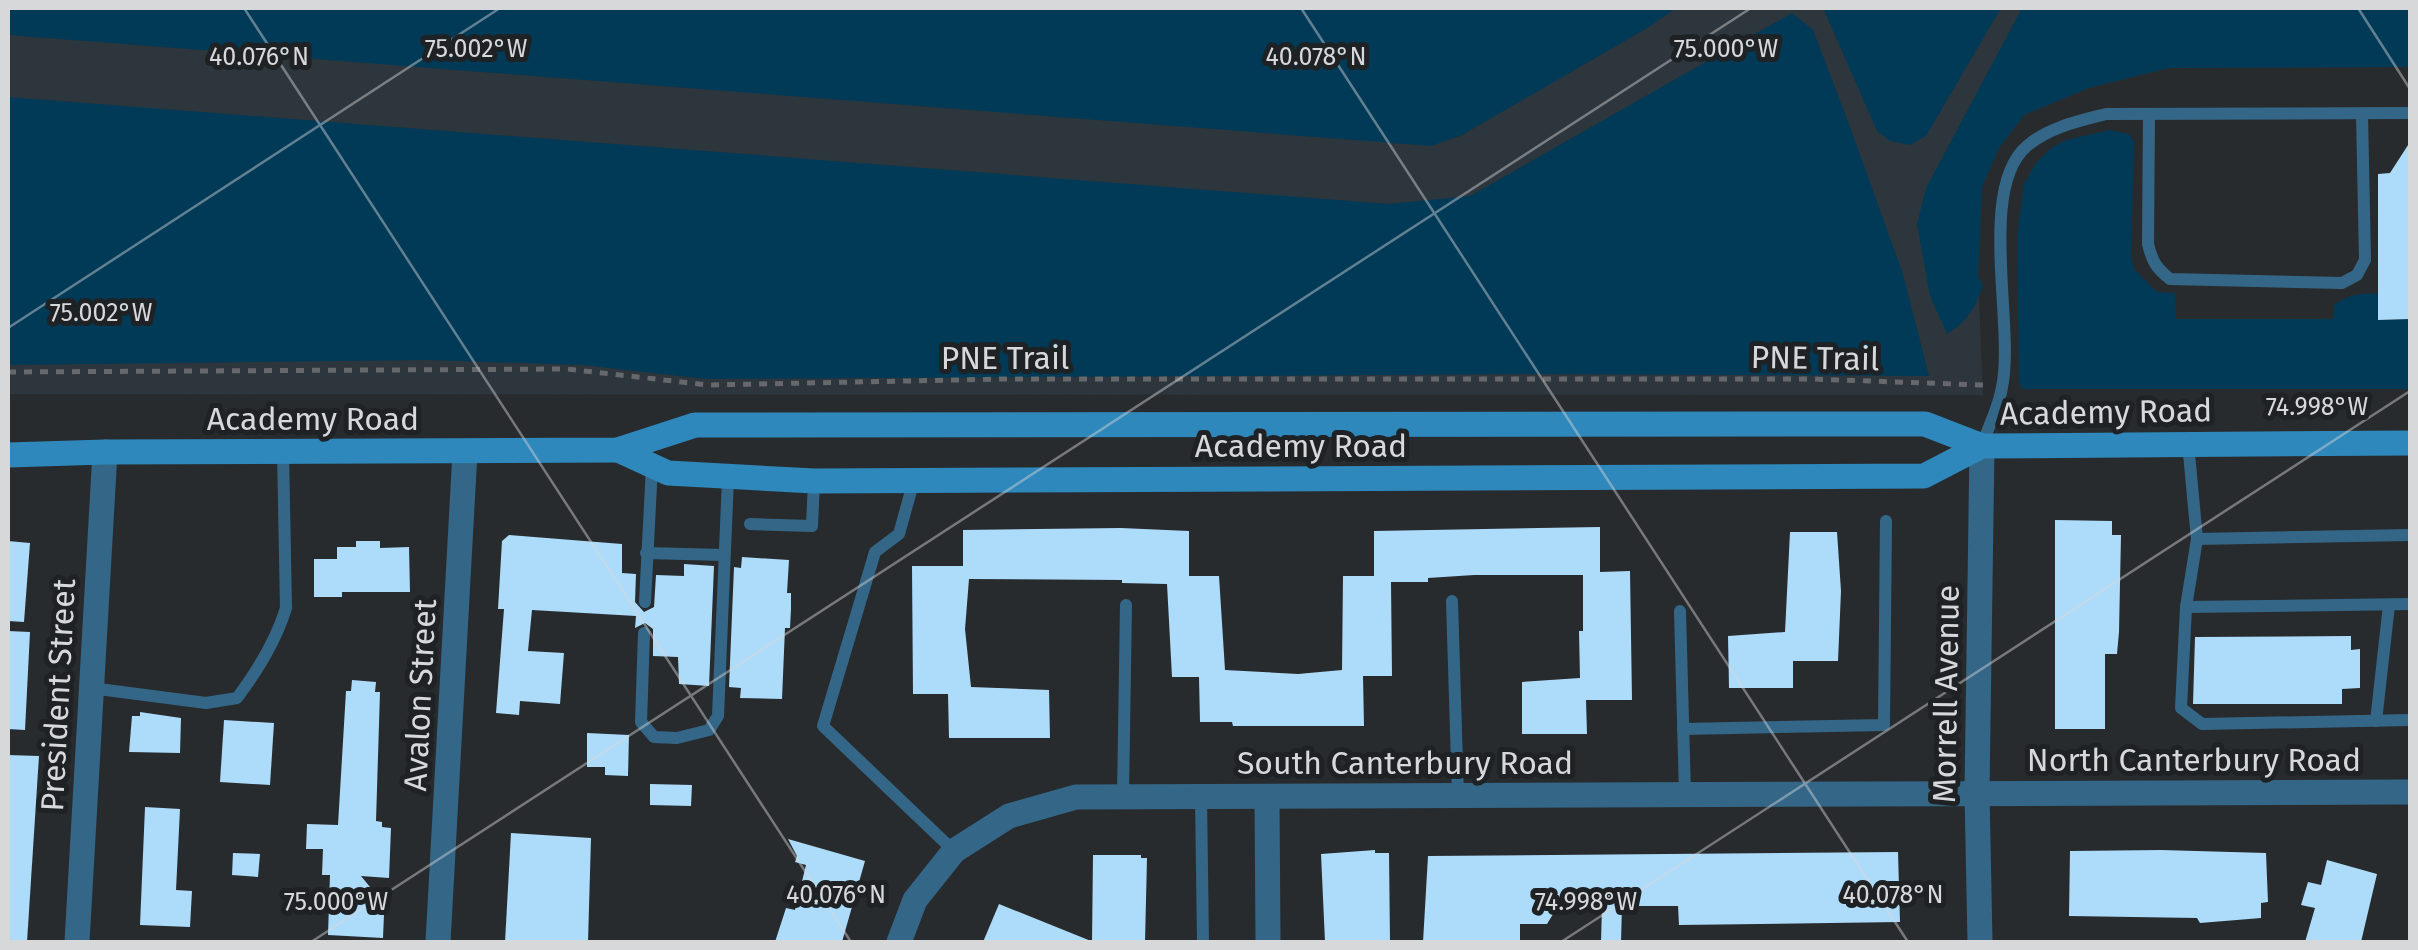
<svg xmlns="http://www.w3.org/2000/svg" width="2418" height="950" font-family="'Fira Sans',sans-serif">
<rect width="100%" height="100%" fill="#282b2e"/>
<!-- built -->
<path fill="#2d363c" d="M 8,8 L 2410,8 L 2410,67 L 2169,68 L 2089,88 L 2024,115 L 1999,148 L 1982,187 L 1978,277 L 1983,395 L 8,394 Z"/>
<!-- green -->
<g fill="#003a57">
<path d="M 8,8 L 1676,8 L 1649,27 L 1462,135 L 1431,146 L 8,35 Z"/>
<path d="M 1823,8 L 2001,8 L 1926,136 L 1910,145 L 1890,141 L 1877,131 Z"/>
<path d="M 2022,8 L 2410,8 L 2410,67 L 2169,68 L 2089,88 L 2024,115 L 1999,148 L 1982,187 L 1978,276 L 1983,285 C 1976,307 1967,322 1947,334 L 1930,296 L 1917,224 L 1926,188 Z"/>
<path d="M 1792,13 L 1813,30 L 1849,124 L 1903,274 L 1929,376 L 1545,374 L 706,379 L 583,365 L 429,360 L 8,365 L 8,97 L 1388,204 L 1470,196 Z"/>
<path d="M 2110,130 L 2129,134 L 2134,142 L 2131,256 L 2134,269 L 2157,292 L 2175,293 L 2176,319 L 2333,319 L 2334,305 C 2349,295 2360,292 2378,294 L 2379,320 L 2410,319 L 2410,389 L 2022,389 L 2019,381 L 2017,235 L 2024,184 L 2036,163 L 2051,148 L 2066,140 Z"/>
</g>
<!-- building -->
<g fill="#addbfa">
<path d="M 2410,142 L 2410,319 L 2378,320 L 2378,174 L 2390,173 Z"/>
<path d="M 2055,520 L 2112,521 L 2112,535 L 2121,535 L 2119,632 L 2117,654 L 2105,654 L 2105,729 L 2055,729 Z"/>
<path d="M 1600,527 L 1600,572 L 1630,571 L 1632,700 L 1586,700 L 1587,734 L 1522,734 L 1522,682 L 1580,678 L 1579,631 L 1583,631 L 1583,575 L 1474,575 L 1428,578 L 1428,582 L 1391,582 L 1392,676 L 1363,676 L 1364,726 L 1233,726 L 1232,722 L 1200,722 L 1199,677 L 1172,677 L 1167,584 L 1122,583 L 1122,580 L 969,579 L 965,629 L 971,687 L 1049,690 L 1050,738 L 949,738 L 948,694 L 913,694 L 912,566 L 963,566 L 963,530 L 1121,528 L 1189,531 L 1189,576 L 1219,576 L 1225,670 L 1298,674 L 1342,670 L 1343,576 L 1374,576 L 1374,531 Z"/>
<path d="M 1790,532 L 1837,532 L 1841,591 L 1838,661 L 1793,661 L 1793,688 L 1729,688 L 1728,636 L 1785,632 Z"/>
<path d="M 509,535 L 622,544 L 622,573 L 636,574 L 635,602 L 644,612 L 654,607 L 656,575 L 684,576 L 684,564 L 714,566 L 709,686 L 679,684 L 678,657 L 653,656 L 653,629 L 645,623 L 635,628 L 636,616 L 532,610 L 528,651 L 564,653 L 560,704 L 520,701 L 519,715 L 496,713 L 504,609 L 498,609 L 502,541 Z"/>
<path d="M 8,541 L 30,543 L 24,622 L 8,621 Z"/>
<path d="M 356,541 L 380,541 L 380,548 L 409,547 L 410,592 L 342,592 L 342,597 L 314,597 L 314,559 L 337,559 L 337,547 L 356,547 Z"/>
<path d="M 742,557 L 789,560 L 787,593 L 791,593 L 791,609 L 790,628 L 785,628 L 782,699 L 740,698 L 741,688 L 729,687 L 734,567 L 741,568 Z"/>
<path d="M 8,631 L 30,632 L 25,730 L 8,729 Z"/>
<path d="M 2351,636 L 2351,650 L 2360,649 L 2360,688 L 2342,689 L 2342,704 L 2193,704 L 2195,637 Z"/>
<path d="M 352,680 L 376,682 L 375,692 L 380,692 L 376,821 L 382,822 L 382,827 L 391,828 L 389,878 L 361,876 L 388,909 L 384,914 L 383,938 L 328,935 L 330,875 L 322,875 L 323,849 L 306,849 L 307,824 L 338,825 L 346,691 L 351,691 Z"/>
<path d="M 140,712 L 181,718 L 180,753 L 129,752 L 132,716 L 140,716 Z"/>
<path d="M 224,720 L 274,723 L 270,785 L 220,782 Z"/>
<path d="M 587,733 L 629,735 L 628,776 L 605,775 L 605,767 L 587,767 Z"/>
<path d="M 8,755 L 39,756 L 27,942 L 8,942 Z"/>
<path d="M 650,784 L 692,785 L 691,806 L 650,805 Z"/>
<path d="M 145,807 L 180,809 L 176,890 L 192,891 L 190,927 L 140,925 Z"/>
<path d="M 511,833 L 591,838 L 588,942 L 505,942 Z"/>
<path d="M 788,839 L 865,861 L 842,942 L 775,942 L 786,908 L 795,910 L 806,865 L 795,862 L 797,856 Z"/>
<path d="M 1375,850 L 1375,853 L 1389,853 L 1390,942 L 1325,942 L 1321,854 Z"/>
<path d="M 2161,850 L 2266,853 L 2268,902 L 2261,903 L 2261,918 L 2200,923 L 2197,918 L 2069,916 L 2070,851 Z"/>
<path d="M 1898,852 L 1900,922 L 1679,925 L 1678,906 L 1622,906 L 1621,942 L 1601,942 L 1602,906 L 1558,906 L 1547,924 L 1520,924 L 1520,942 L 1423,942 L 1428,856 Z"/>
<path d="M 233,853 L 260,854 L 258,877 L 232,875 Z"/>
<path d="M 1093,855 L 1141,855 L 1141,858 L 1147,858 L 1145,942 L 1092,942 Z"/>
<path d="M 2327,860 L 2377,874 L 2361,942 L 2305,942 L 2315,908 L 2301,905 L 2308,882 L 2321,885 Z"/>
<path d="M 999,904 L 1091,941 L 1090,942 L 983,942 Z"/>
</g>
<g fill="none" stroke-linecap="round" stroke-linejoin="round">
<!-- path -->
<path stroke="#66686b" stroke-width="5" stroke-dasharray="8 8" stroke-linecap="butt" d="M 8,372 L 567,369 L 708,385 L 1005,379 L 1812,379 L 1983,385"/>
<!-- service -->
<g stroke="#346787" stroke-width="12">
<path d="M 2149,114 L 2148,244 C 2152,261 2156,268 2170,279 L 2342,283 L 2357,275 L 2365,260 L 2362,114"/>
<path d="M 2188,443 L 2197,539 L 2186,607 L 2410,604"/>
<path d="M 1982,446 C 1988,427 1999,407 2002,387 C 2015,327 1977,188 2027,146 C 2049,127 2079,121 2106,114 L 2410,113"/>
<path d="M 914,480 L 899,534 L 875,552 L 823,726 L 954,851"/>
<path d="M 750,524 L 812,526 L 814,481"/>
<path d="M 2197,539 L 2410,535"/>
<path d="M 646,553 L 724,555"/>
<path d="M 1452,601 L 1458,796"/>
<path d="M 645,602 L 652,466"/>
<path d="M 2186,607 L 2181,708 L 2202,724 L 2410,720"/>
<path d="M 1680,611 L 1685,794"/>
<path d="M 644,633 L 641,722 L 654,737 L 677,738 L 709,730 L 718,716 L 728,478"/>
<path d="M 91,688 L 206,703 L 237,698 C 258,670 276,641 286,608 L 283,451"/>
<path d="M 2376,721 L 2389,605"/>
<path d="M 1683,729 L 1884,725 L 1886,521"/>
<path d="M 1123,796 L 1126,605"/>
<path d="M 1201,796 L 1203,942"/>
</g>
<!-- minor -->
<g stroke="#346787" stroke-width="25">
<path d="M 1267,797 L 1268,942"/>
<path d="M 77,942 L 105,452"/>
<path d="M 438,942 L 465,452"/>
<path d="M 899,942 L 915,900 L 954,851 L 1009,816 L 1076,797 L 2410,792"/>
</g>
<!-- tertiary -->
<path stroke="#346787" stroke-width="25" d="M 1980,942 L 1977,792 L 1982,446"/>
<!-- secondary -->
<g stroke="#2e88bb" stroke-width="25">
<path d="M 618,450 L 668,473 L 814,481 L 1924,476 L 1982,446"/>
<path d="M 8,455 L 105,452 L 618,450 L 695,425 L 1925,424 L 1982,446 L 2410,443"/>
</g>
</g>
<!-- ticks -->
<path fill="none" stroke="#d6d8da" stroke-width="2.5" stroke-opacity="0.45" d="M 244,8 L 851,942M 1301,8 L 1908,942M 2358,8 L 2410,89M 8,328 L 500,8M 311,942 L 1751,8M 1561,942 L 2410,391"/>
<g text-anchor="middle" dominant-baseline="central" stroke-width="10" stroke-linejoin="round" paint-order="stroke">
<!-- street labels -->
<g font-size="32" fill="#d6d8da" stroke="#1e2224">
<text x="1005" y="358">PNE Trail</text>
<text transform="translate(1815 358) rotate(1)">PNE Trail</text>
<text transform="translate(2106 412) rotate(-1)">Academy Road</text>
<text x="313" y="419">Academy Road</text>
<text x="1301" y="446">Academy Road</text>
<text transform="translate(1946 694) rotate(-89)">Morrell Avenue</text>
<text transform="translate(58 695) rotate(-87)">President Street</text>
<text transform="translate(420 695) rotate(-87)">Avalon Street</text>
<text x="2194" y="760">North Canterbury Road</text>
<text x="1405" y="763">South Canterbury Road</text>
</g>
</g>
<g font-size="25" text-anchor="middle" fill="#d6d8da" stroke="#1e2224" stroke-width="10" stroke-linejoin="round" paint-order="stroke">
<text x="476" y="57">75.002°W</text>
<text x="1726" y="57">75.000°W</text>
<text x="259" y="65">40.076°N</text>
<text x="1316" y="65">40.078°N</text>
<text x="101" y="321">75.002°W</text>
<text x="2317" y="415">74.998°W</text>
<text x="836" y="903">40.076°N</text>
<text x="1893" y="903">40.078°N</text>
<text x="336" y="910">75.000°W</text>
<text x="1586" y="910">74.998°W</text>
</g>
<!-- border -->
<rect width="2418" height="950" fill="none" stroke="#d6d8da" stroke-width="20"/>
</svg>
